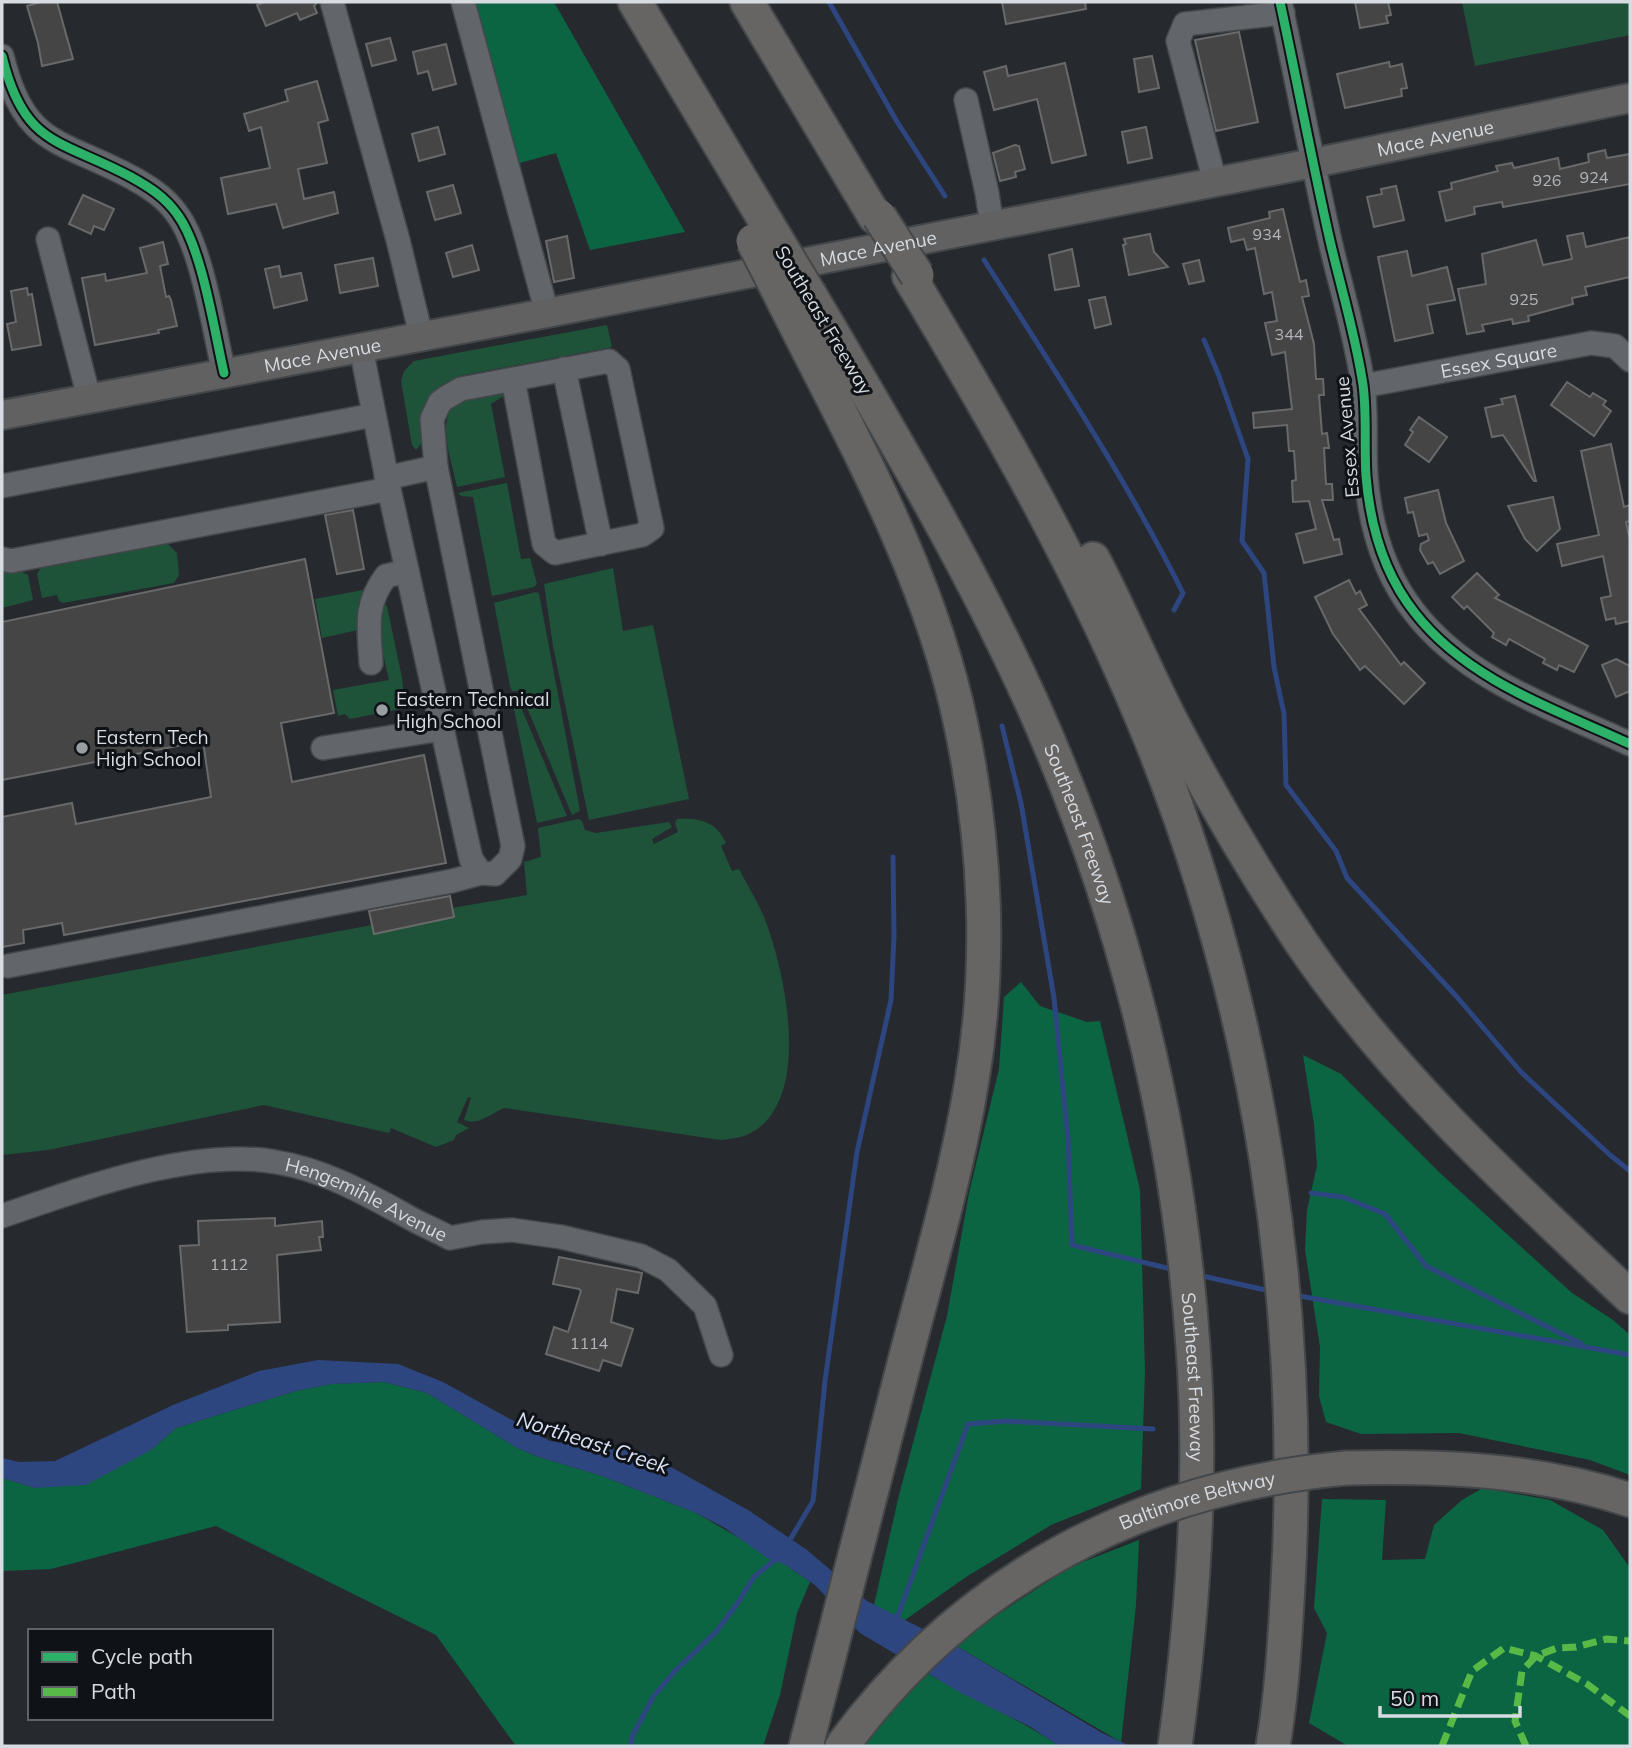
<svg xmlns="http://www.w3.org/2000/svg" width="1632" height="1748" font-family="Mulish,sans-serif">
<rect width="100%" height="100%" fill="#262a2e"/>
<!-- green -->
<g fill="#1e533a">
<path d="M 1462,2 L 1630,2 L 1630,35 L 1475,66 Z"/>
<path d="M 607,325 L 612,347 L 459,376 C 452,380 440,384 436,391 C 425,408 432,434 416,450 L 412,445 L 401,381 L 404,371 L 414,361 Z"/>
<path d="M 503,392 L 505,395 L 491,404 L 505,477 L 457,487 C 452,460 435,422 457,400 Z"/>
<path d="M 507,483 L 521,559 L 530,558 L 537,584 L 534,587 L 492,596 L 473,497 L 461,496 L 458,493 Z"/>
<path d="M 167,543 L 177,553 L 179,575 L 174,583 L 63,603 L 59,601 L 57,595 L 42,598 L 37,574 L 42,566 Z"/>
<path d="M 2,568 L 18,570 L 28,575 L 33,600 L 2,608 Z"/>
<path d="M 613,568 L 623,631 L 653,625 L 689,799 L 589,820 L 553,646 L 544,584 Z"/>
<path d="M 363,590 L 358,605 L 358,630 L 322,638 L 315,599 Z"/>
<path d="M 536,592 L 539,594 L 580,811 L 572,815 L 520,691 L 512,691 L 510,686 L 494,603 Z"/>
<path d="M 380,603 L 387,606 L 402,678 L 405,708 L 350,719 L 345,714 L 338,716 L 333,690 L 389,680 L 377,628 Z"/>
<path d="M 514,697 L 517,698 L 567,816 L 537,823 L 512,699 Z"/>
<path d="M 578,819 L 582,821 L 585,830 L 596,833 L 669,822 L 672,827 L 652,839 L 654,844 L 678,832 L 675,823 L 677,819 C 699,818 716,821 726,843 L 721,846 L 732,871 L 739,869 C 747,885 757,900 764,917 C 785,970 815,1104 747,1135 C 739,1138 729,1139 721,1140 L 504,1108 C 490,1114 478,1126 464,1120 L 471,1098 L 468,1097 L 457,1122 L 469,1128 L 456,1135 L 454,1140 L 436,1147 L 391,1128 L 389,1133 L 264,1105 L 48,1150 L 2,1155 L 2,995 L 372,925 L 374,934 L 454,917 L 452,908 L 527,895 L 524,862 L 541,857 L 538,828 Z"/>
</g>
<!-- forest -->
<g fill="#0b6543">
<path d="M 472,2 L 554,2 L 685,232 L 590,250 L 556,153 L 516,164 Z"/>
<path d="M 1021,982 L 1040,1006 L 1087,1022 L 1100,1021 L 1140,1190 L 1145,1371 L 1141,1489 L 1051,1525 L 966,1577 L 905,1620 L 874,1605 L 899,1495 L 947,1316 L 969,1193 L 999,1069 L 1004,997 Z"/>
<path d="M 1303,1055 L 1341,1074 L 1440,1173 L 1497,1225 L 1572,1293 L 1613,1320 L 1630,1335 L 1630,1475 L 1590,1460 L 1459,1433 L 1361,1434 L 1326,1422 L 1319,1396 L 1320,1347 L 1305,1250 L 1307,1210 L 1317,1166 L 1314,1124 Z"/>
<path d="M 384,1382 L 427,1393 L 517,1448 L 539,1457 L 602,1476 L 696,1513 L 786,1565 L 810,1582 L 797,1613 L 780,1695 L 763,1746 L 516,1746 L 436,1635 L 216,1526 L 51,1569 L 2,1571 L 2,1478 L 35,1488 L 151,1450 L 176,1428 L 296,1391 L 331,1384 Z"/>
<path d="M 1483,1488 L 1550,1500 L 1603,1530 L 1630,1568 L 1630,1746 L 1348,1746 L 1309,1723 L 1327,1633 L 1314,1608 L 1322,1499 L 1386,1500 L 1382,1560 L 1425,1559 L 1434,1525 L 1462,1500 Z"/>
<path d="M 1139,1540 L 1136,1605 L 1121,1742 L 953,1644 L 1070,1567 Z"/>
<path d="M 925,1672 C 969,1698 1017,1717 1059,1746 L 860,1746 Z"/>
</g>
<!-- water -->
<path fill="#2e467f" d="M 318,1360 L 398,1364 L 443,1382 L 550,1441 L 644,1452 L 748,1510 L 807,1550 L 867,1601 L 953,1644 L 1102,1733 L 1130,1746 L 1059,1746 L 1029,1726 L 961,1693 L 860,1633 L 816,1586 L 786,1565 L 767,1558 L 725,1528 L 696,1513 L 602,1476 L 539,1457 L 517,1448 L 427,1393 L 384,1382 L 331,1384 L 296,1391 L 176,1428 L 151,1450 L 86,1485 L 35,1488 L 2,1478 L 2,1458 L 19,1462 L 55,1461 L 173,1405 L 259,1371 Z"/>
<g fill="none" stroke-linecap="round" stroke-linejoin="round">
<!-- stream -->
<g stroke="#2e467f" stroke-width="5">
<path d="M 829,2 L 896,120 L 945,196"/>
<path d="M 984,260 C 1054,369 1125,477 1183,593 L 1174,610"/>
<path d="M 1204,340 L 1219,376 L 1248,459 L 1242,541 L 1264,573 L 1274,667 L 1284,714 L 1286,785 L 1336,851 L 1347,878 L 1457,997 L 1521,1072 L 1610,1155 L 1630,1171"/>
<path d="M 1002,726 L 1021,803 L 1054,998 L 1068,1139 L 1072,1245 L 1175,1270"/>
<path d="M 1311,1193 L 1343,1197 L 1385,1214 L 1426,1266 L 1582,1344"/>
<path d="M 1198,1275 L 1270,1291"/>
<path d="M 1294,1295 L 1630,1355"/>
<path d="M 787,1545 L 813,1501 L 825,1381 L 857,1152 L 891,1000 L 894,936 L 893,857"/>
<path d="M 896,1621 L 968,1424 L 1006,1421 L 1153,1429"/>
<path d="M 631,1746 L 632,1737 L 653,1697 L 675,1671 L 715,1633 L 737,1604 L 754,1577 L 777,1558"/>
</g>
</g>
<!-- building -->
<g fill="#454545" stroke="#696969" stroke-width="2">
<path d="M 41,2 L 57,2 L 73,59 L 42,66 L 38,43 L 27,6 Z"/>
<path d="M 265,2 L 318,2 L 314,6 L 317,13 L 300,20 L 297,13 L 266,26 L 257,5 Z"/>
<path d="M 1002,2 L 1085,2 L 1086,9 L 1006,24 Z"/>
<path d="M 1355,2 L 1388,2 L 1391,15 L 1386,16 L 1388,23 L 1360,28 Z"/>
<path d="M 1239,32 L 1258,122 L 1216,131 L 1195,40 Z"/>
<path d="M 390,38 L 396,60 L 372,66 L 366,44 Z"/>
<path d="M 446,44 L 456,84 L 433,90 L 428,71 L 418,74 L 413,52 Z"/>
<path d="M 1152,56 L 1159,88 L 1139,92 L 1134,59 Z"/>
<path d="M 1389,62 L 1390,67 L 1402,64 L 1407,88 L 1401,89 L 1402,96 L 1345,108 L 1337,74 Z"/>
<path d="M 1065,63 L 1086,155 L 1052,163 L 1037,99 L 994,110 L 984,72 L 1006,66 L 1008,76 Z"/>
<path d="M 317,81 L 328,120 L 318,123 L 327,163 L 298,169 L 304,199 L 334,192 L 338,213 L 283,228 L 276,204 L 228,214 L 221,178 L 270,168 L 261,127 L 249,131 L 244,114 L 288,101 L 285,90 Z"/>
<path d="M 438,127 L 445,154 L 419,161 L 412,134 Z"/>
<path d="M 1146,127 L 1152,158 L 1128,163 L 1122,132 Z"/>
<path d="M 1015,145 L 1019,146 L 1025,169 L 1015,172 L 1016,177 L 1000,181 L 993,153 Z"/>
<path d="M 1605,150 L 1607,158 L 1630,154 L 1630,184 L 1503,207 L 1502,202 L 1474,207 L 1475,214 L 1446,221 L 1439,192 L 1452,189 L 1451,183 L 1498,171 L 1496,166 L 1512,163 L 1514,168 L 1558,158 L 1560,169 L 1589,162 L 1588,154 Z"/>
<path d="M 453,185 L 461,213 L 435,220 L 427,192 Z"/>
<path d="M 1396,186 L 1404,220 L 1374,227 L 1367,197 L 1382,194 L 1381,189 Z"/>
<path d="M 83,195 L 114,209 L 104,230 L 94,226 L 91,234 L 69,224 Z"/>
<path d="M 1283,209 L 1300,282 L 1306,280 L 1309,296 L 1302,297 L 1314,344 L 1316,379 L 1323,379 L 1324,395 L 1319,395 L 1322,434 L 1327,433 L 1329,448 L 1324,448 L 1326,484 L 1332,484 L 1333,500 L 1322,500 L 1334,540 L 1339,539 L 1342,554 L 1304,563 L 1296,534 L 1316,529 L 1309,501 L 1293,502 L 1292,481 L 1296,480 L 1294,451 L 1289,451 L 1287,425 L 1254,428 L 1253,413 L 1292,409 L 1285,352 L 1272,355 L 1265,323 L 1277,321 L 1272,292 L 1264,294 L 1255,248 L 1247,250 L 1244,239 L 1231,242 L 1228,228 L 1270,218 L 1269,212 Z"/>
<path d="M 1583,233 L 1586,247 L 1630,237 L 1630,277 L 1585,287 L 1587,295 L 1572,298 L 1573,304 L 1528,316 L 1529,321 L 1513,324 L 1512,319 L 1482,325 L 1484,331 L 1467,334 L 1458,289 L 1486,284 L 1482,254 L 1536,240 L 1543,265 L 1572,259 L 1567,236 Z"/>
<path d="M 1150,234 L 1154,252 L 1168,267 L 1129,275 L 1123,245 L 1126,244 L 1124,239 Z"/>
<path d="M 567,236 L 574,278 L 554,282 L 546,241 Z"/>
<path d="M 163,242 L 168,264 L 160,266 L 166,297 L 169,296 L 171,300 L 177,326 L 158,330 L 159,333 L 95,345 L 82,278 L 105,274 L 106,281 L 147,273 L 140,248 Z"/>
<path d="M 472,245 L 479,270 L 453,277 L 446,253 Z"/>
<path d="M 1072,249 L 1079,286 L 1055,290 L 1049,255 Z"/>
<path d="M 1407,251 L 1412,276 L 1447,267 L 1455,300 L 1427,305 L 1433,333 L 1395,341 L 1378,257 Z"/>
<path d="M 373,258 L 378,286 L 340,293 L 335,265 Z"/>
<path d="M 1199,260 L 1204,281 L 1189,284 L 1183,264 Z"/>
<path d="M 279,266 L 281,277 L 301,273 L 307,300 L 274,308 L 265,269 Z"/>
<path d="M 27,288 L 28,295 L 32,294 L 41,345 L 12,350 L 7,324 L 16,322 L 11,291 Z"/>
<path d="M 1105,297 L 1111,324 L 1095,328 L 1089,300 Z"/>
<path d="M 1567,382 L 1590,397 L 1593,393 L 1606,401 L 1603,405 L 1611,411 L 1594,436 L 1551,405 Z"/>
<path d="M 1515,396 L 1536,481 L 1534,481 L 1503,435 L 1492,437 L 1485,408 L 1503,404 L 1501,399 Z"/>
<path d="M 1419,417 L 1447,437 L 1429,462 L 1405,445 L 1413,432 L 1410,430 Z"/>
<path d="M 1611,444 L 1624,507 L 1630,505 L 1630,521 L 1626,522 L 1630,540 L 1630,621 L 1616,624 L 1615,618 L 1606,620 L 1601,598 L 1611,596 L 1603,556 L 1562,566 L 1557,544 L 1599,535 L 1581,451 Z"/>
<path d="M 1438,490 L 1446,523 L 1464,561 L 1440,574 L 1433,562 L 1428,564 L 1420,550 L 1421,544 L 1429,540 L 1427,534 L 1419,536 L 1413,512 L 1408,513 L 1405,498 Z"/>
<path d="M 1553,497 L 1560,529 L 1537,551 L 1525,539 L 1508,506 Z"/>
<path d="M 353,510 L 364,569 L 337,574 L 325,515 Z"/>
<path d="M 305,559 L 334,713 L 281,723 L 292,782 L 424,755 L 446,863 L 64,935 L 62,923 L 23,930 L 24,943 L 2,947 L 2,817 L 72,803 L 76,824 L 211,797 L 203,741 L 2,780 L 2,622 Z"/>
<path d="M 1477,573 L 1499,595 L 1495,598 L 1588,646 L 1574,672 L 1559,665 L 1557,670 L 1543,663 L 1545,659 L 1509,639 L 1506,645 L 1492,637 L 1494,633 L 1467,606 L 1464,609 L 1452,597 Z"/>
<path d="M 1349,580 L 1356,594 L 1360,591 L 1367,605 L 1359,609 L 1401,665 L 1404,662 L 1425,683 L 1404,704 L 1365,666 L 1360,670 L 1333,634 L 1315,597 Z"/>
<path d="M 1616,659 L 1630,666 L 1630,691 L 1616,697 L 1602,665 Z"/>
<path d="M 450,896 L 454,917 L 374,934 L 369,911 Z"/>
<path d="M 275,1218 L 275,1226 L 322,1221 L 323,1237 L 319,1237 L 321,1250 L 277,1255 L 280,1322 L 228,1325 L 228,1330 L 187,1332 L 180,1246 L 199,1245 L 198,1221 Z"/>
<path d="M 559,1257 L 642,1273 L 638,1293 L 617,1289 L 611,1322 L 633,1329 L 621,1366 L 603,1360 L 599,1371 L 546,1354 L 554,1327 L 568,1332 L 581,1291 L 579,1289 L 553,1284 Z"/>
</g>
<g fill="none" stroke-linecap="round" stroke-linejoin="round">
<defs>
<g id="minor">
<path d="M 332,2 L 398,240 L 421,335"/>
<path d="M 463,2 L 547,313"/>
<path d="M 1280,2 C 1297,81 1312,161 1330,241 C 1341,288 1356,337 1363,385 C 1367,415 1364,446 1366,476 C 1370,525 1384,574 1415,613 C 1468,681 1555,709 1630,744"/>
<path d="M 2,56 C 24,147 60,139 131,177 C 149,187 165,197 177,214 C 202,247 214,330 224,373"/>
<path d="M 966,100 L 987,193 L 992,226"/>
<path d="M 1215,182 L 1178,41 L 1185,24 L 1283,13"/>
<path d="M 48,239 L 89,398"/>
<path d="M 361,348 L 389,489 L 471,859 L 481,873 L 495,874 L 510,859 L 513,846 L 436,467 L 432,419 L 440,402 L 447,397 L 461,389 L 609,361 L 618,369 L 652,528 L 642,535 L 555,553 L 544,544 L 513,379"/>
<path d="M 564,369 L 601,544"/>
<path id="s1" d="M 1363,386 L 1591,343 L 1615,346 L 1630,360"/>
<path d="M 386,478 L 436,467"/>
<path d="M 2,486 L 374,415"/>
<path d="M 2,559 L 11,561 L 389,489"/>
<path d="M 371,663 C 369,628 364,605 386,576 L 407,571"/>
<path d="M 323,748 L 442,729"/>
<path d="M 8,966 L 452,881 L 481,873"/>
<path id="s2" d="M 2,1216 C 81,1189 192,1147 276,1162 C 321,1169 363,1192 403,1214 C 418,1223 435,1230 450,1238 L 482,1232 L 512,1230 L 561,1237 L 641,1256 L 668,1270 L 705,1306 L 721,1355"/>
</g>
<g id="major">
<path id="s3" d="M 2,415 L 547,313 L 1313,163 L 1630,98"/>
</g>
<g id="highway">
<path d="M 635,2 L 775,237"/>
<path d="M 747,2 L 875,217"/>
<path d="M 909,276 C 1001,430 1090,585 1156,752 C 1259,1015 1304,1302 1288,1584 C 1285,1638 1282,1693 1273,1746"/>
<path id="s4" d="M 810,295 C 888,428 967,560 1031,701 C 1122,903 1178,1126 1193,1347 C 1203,1480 1193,1614 1175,1746"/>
<path d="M 783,300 C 851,436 930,574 961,725 C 986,842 992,967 971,1086 C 955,1182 926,1278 902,1372 C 869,1497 838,1622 806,1746"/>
<path d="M 1093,559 C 1121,612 1144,668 1171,721 C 1211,798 1255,873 1303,945 C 1394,1078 1513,1187 1630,1297"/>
<path d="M 1346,1468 C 1442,1466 1538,1469 1630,1500"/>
</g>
</defs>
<!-- minor casing -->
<use href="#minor" stroke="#43474a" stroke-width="26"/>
<!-- major casing -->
<use href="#major" stroke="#43474a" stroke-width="32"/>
<!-- highway casing -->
<use href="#highway" stroke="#43474a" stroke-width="37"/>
<!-- minor -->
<use href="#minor" stroke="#626569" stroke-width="23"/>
<!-- major -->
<use href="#major" stroke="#626162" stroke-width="28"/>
<!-- highway -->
<use href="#highway" stroke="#676564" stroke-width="33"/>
<defs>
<g id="highway-bridge">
<path d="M 879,216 L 917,275"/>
<path d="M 775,237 L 810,295"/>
<path d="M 753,241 L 783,300"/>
<path id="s5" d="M 842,1746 C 965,1579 1140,1487 1346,1468"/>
</g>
</defs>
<!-- highway-bridge casing -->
<use href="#highway-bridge" stroke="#43474a" stroke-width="37" stroke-linecap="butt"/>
<!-- highway-bridge -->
<use href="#highway-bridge" stroke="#676564" stroke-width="33"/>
<!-- quiet -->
<g stroke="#58b947" stroke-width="7" stroke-dasharray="14 7" stroke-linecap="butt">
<path d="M 1442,1746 L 1472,1671 L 1504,1648 L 1536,1656 L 1587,1684 L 1630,1716"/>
<path d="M 1526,1746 L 1515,1721 L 1522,1671 L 1536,1656 L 1557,1648 L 1576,1647 L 1607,1639 L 1630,1641"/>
</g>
<defs>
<g id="cycleway">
<path d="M 1280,2 C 1297,81 1312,161 1330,241 C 1341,288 1356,337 1363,385 C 1367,415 1364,446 1366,476 C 1370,525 1384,574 1415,613 C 1468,681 1555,709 1630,744"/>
<path d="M 2,56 C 24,147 60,139 131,177 C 149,187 165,197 177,214 C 202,247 214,330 224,373"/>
</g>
</defs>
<!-- cycleway casing -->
<use href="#cycleway" stroke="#0f1216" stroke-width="13"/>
<!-- cycleway -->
<use href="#cycleway" stroke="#2db169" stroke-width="9"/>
</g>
<!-- markers -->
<g fill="#989ea2" stroke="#0f1216" stroke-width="2.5">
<circle cx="382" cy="710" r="7"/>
<circle cx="82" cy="748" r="7"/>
</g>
<g text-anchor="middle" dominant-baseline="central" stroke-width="6" stroke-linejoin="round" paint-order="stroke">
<!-- number labels -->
<g font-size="16" fill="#b2b6ba">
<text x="1594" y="177">924</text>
<text x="1547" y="180">926</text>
<text x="1267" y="234">934</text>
<text x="1524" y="299">925</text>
<text x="1289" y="334">344</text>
<text x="229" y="1264">1112</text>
<text x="589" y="1343">1114</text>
</g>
<!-- street labels -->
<g font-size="19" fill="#d6dce1" stroke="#0f1216">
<text stroke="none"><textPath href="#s3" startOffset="1460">Mace Avenue</textPath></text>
<text stroke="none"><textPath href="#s3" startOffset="892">Mace Avenue</textPath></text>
<text transform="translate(824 320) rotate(59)">Southeast Freeway</text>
<text stroke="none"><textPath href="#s3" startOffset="326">Mace Avenue</textPath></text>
<text stroke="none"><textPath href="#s1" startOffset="138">Essex Square</textPath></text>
<text transform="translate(1347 437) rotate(-95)">Essex Avenue</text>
<text stroke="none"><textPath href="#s4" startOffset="595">Southeast Freeway</textPath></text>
<text stroke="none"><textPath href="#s2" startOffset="380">Hengemihle Avenue</textPath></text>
<text stroke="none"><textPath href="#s4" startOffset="1162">Southeast Freeway</textPath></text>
<text stroke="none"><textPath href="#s5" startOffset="441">Baltimore Beltway</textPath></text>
</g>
<!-- poi labels -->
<g font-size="19" fill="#d6dce1" stroke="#0f1216" text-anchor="start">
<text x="396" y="699">Eastern Technical<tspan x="396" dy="22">High School</tspan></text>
<text x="96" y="737">Eastern Tech<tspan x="96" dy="22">High School</tspan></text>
</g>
<!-- water labels -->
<g font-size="21" font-style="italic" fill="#d9e2f5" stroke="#0f1216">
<text transform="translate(593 1442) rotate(18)">Northeast Creek</text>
</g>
</g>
<!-- border -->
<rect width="1632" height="1748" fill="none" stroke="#d6dce1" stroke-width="7"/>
<!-- legend -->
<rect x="28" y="1629" width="245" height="91" fill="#0f1216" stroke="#5f6367" stroke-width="2"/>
<rect x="42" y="1652" width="35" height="10" fill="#2db169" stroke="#5f6367" stroke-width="2"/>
<text x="91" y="1664" font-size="21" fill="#d6dce1">Cycle path</text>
<rect x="42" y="1687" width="35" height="10" fill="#58b947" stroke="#5f6367" stroke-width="2"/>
<text x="91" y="1699" font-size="21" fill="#d6dce1">Path</text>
<!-- scale -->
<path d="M1380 1706v10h140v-10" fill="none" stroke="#d6dce1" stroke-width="3.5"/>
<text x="1390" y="1706" font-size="21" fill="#d6dce1" stroke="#0f1216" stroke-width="5" paint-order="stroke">50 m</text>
</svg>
